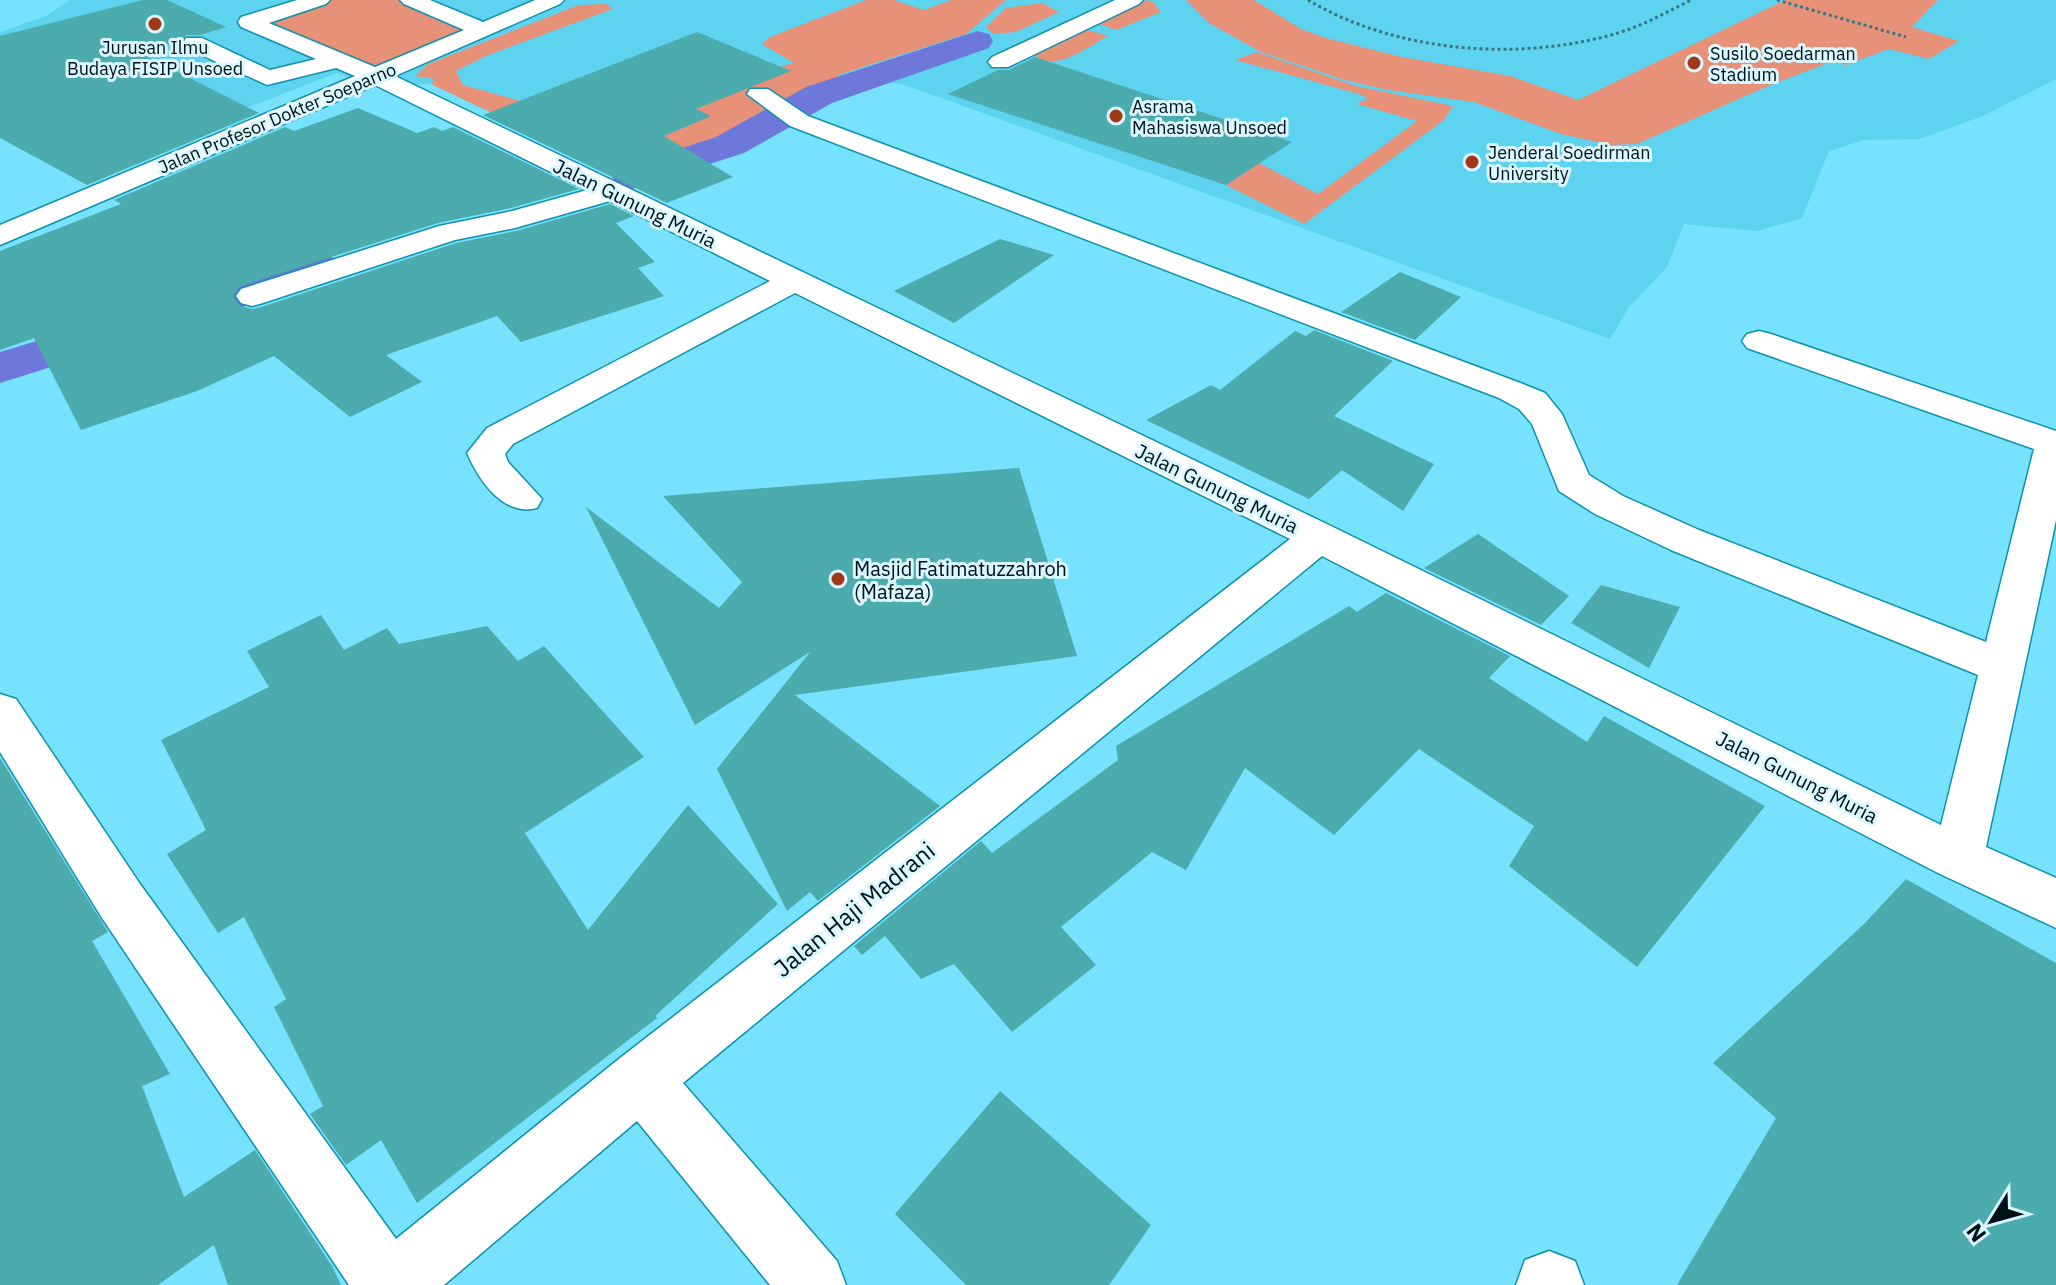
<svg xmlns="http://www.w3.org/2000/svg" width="2056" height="1285" font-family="'IBM Plex Sans',sans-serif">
<rect width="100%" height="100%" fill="#76e2fd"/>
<!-- built -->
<path fill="#5dd3f0" d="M 70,0 L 2056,0 L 2056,79 L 1983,116 L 1919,139 L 1864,140 L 1829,151 L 1802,218 L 1757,231 L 1684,224 L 1667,267 L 1629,307 L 1610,339 L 905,85 L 880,81 L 841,81 L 799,91 L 740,130 L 702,147 L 619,173 L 431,84 L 380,85 L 358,82 L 337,73 L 160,141 L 0,91 L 0,32 L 46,16 Z"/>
<!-- green -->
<g fill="#e79179">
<path d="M 321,0 L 407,0 L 484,30 L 376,76 L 249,21 Z"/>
<path d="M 866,0 L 894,0 L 924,10 L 951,0 L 1006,0 L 966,34 L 838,75 L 841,81 L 799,91 L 740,130 L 702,147 L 619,173 L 431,84 L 435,79 L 415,76 L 428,64 L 579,5 L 606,4 L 613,9 L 486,56 L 456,71 L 463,85 L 524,102 L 611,158 L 710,116 L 670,98 L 790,71 L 781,66 L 794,63 L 762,44 L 770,37 Z"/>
<path d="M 1138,0 L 1152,1 L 1161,12 L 1116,30 L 1091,21 Z"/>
<path d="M 1186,0 L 1254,0 L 1301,29 L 1326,38 L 1402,57 L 1510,76 L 1578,100 L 1785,0 L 1938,0 L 1912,27 L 1959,41 L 1929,59 L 1889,49 L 1846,65 L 1833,61 L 1766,87 L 1637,144 L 1610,145 L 1561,134 L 1474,102 L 1388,90 L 1345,80 L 1261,52 L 1209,23 Z"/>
<path d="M 1042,3 L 1059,12 L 1016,32 L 993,34 L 986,27 L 1006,8 Z"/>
<path d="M 1084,29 L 1108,36 C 1087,47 1054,75 1032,53 Z"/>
<path d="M 1257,52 L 1356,86 L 1453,106 L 1444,120 L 1304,224 L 1226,185 L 1259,163 L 1318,194 L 1417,121 L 1357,104 L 1368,98 L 1359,94 L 1235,60 Z"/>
</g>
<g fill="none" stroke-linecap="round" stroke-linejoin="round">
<!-- canal -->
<g fill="#6e78da" fill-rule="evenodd">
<path d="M 977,31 L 989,34 L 993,41 L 989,48 L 832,103 L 744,153 L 632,189 L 618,185 L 612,177 L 618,169 L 716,137 L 806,87 Z"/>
<path d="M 322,255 L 338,259 L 344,268 L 338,277 L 0,383 L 0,352 Z"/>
</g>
</g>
<!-- building -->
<g fill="#4cabad">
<path d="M 143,0 L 167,0 L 226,27 L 200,35 L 186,35 L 181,41 L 140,53 L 259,113 L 87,185 L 0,138 L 0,36 Z"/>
<path d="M 697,32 L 791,71 L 696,109 L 711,116 L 664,136 L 733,177 L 667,203 L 483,115 Z"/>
<path d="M 1035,57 L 1292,142 L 1226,185 L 948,94 L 998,70 L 1009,70 Z"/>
<path d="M 358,108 L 417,133 L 434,127 L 442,131 L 453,127 L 579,189 L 511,208 L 438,223 L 240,286 L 233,296 L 240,306 L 253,309 L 264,306 L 456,243 L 516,231 L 610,204 L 634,216 L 616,223 L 655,262 L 638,268 L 664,296 L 521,342 L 497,316 L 386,355 L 422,382 L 350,417 L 274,356 L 197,391 L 81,430 L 34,338 L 0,350 L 0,251 L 121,204 L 114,200 L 285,127 L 294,131 Z"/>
<path d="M 1000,239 L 1054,255 L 954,323 L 894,291 Z"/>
<path d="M 1400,272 L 1461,297 L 1415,340 L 1341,312 Z"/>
<path d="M 1314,330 L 1393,361 L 1334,416 L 1434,464 L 1403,511 L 1342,470 L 1309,499 L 1146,420 L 1211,385 L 1220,390 L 1295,331 L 1306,336 Z"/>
<path d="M 1019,468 L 1077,656 L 795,695 L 940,806 L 818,901 L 810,892 L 787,911 L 717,769 L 810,652 L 695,725 L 586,507 L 719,608 L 742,582 L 663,496 Z"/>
<path d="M 1478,534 L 1569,596 L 1541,625 L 1424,568 Z"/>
<path d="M 1601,585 L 1680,607 L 1649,668 L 1571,623 Z"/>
<path d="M 1386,593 L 1510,656 L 1489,678 L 1587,742 L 1604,716 L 1765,806 L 1637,967 L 1509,866 L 1534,826 L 1419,749 L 1334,835 L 1245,768 L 1186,870 L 1152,852 L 1061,927 L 1096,965 L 1012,1032 L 954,964 L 921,979 L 885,936 L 862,955 L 854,946 L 981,841 L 992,853 L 1118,760 L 1116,746 L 1349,606 L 1357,612 Z"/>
<path d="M 321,615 L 344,650 L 387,628 L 399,644 L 487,626 L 518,661 L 544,646 L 644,757 L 525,833 L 588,930 L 688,805 L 778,904 L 655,1016 L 657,1018 L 417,1203 L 381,1140 L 346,1165 L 310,1114 L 323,1106 L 274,1007 L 286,999 L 244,917 L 218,933 L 167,854 L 206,830 L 161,740 L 269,687 L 247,651 Z"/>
<path d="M 0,758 L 108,932 L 92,941 L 170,1074 L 142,1086 L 184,1197 L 255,1150 L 332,1266 L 341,1285 L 228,1285 L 214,1245 L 158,1285 L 0,1285 Z"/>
<path d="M 1906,879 L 2056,963 L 2056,1285 L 1677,1285 L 1776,1118 L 1713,1063 L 1864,924 Z"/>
<path d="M 1000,1091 L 1151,1225 L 1109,1285 L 966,1285 L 895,1214 Z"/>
</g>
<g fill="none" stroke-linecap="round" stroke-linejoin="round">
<defs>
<g id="minor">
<path d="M 297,0 L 330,0 L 326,4 L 269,23 L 375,67 L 464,30 L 404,4 L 400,0 L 430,0 L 483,22 L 535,0 L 564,0 L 560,4 L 395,76 L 1333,527 L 1941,825 L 1978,675 L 1671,550 L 1595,514 L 1559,491 L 1532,424 L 1519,409 L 1499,398 L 790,126 L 747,94 L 750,89 L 768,89 L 808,116 L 1523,384 L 1545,393 L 1562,414 L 1589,475 L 1623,496 L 1699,530 L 1986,642 L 2034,449 L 1747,348 L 1742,341 L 1747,334 L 1759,331 L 1771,334 L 2056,431 L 2056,520 L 1986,847 L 2056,878 L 2056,928 L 1940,874 L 1322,556 L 683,1083 L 837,1261 L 846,1285 L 770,1285 L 637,1121 L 444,1285 L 349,1285 L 102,918 L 0,752 L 0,694 L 16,699 L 140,884 L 396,1239 L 620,1058 L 1290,539 L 795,293 L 513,444 L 505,454 L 508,462 L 542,499 L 537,508 C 504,517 479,481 467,453 L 487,428 L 770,281 L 610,201 L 515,228 L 455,240 L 263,303 L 252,306 L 241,303 L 236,296 L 241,289 L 439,226 L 512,211 L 587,190 L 375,85 L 0,245 L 0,225 L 355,76 L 336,68 L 267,85 L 186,48 L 183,43 L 186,38 L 202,38 L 270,70 L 316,59 L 241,27 L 238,22 L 241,17 Z"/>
<path d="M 1115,0 L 1143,0 L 1139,4 L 1008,67 L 992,67 L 988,62 L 992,57 Z"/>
<path d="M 1549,1251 L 1575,1261 L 1584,1285 L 1516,1285 L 1525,1260 Z"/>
</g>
</defs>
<!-- minor casing -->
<use href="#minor" stroke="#0e91ab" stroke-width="3"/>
<!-- path -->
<g stroke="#397685" stroke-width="3" stroke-dasharray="3 3" stroke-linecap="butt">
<path d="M 1308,0 C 1397,53 1520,62 1618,33 C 1644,25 1667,12 1691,0"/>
<path d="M 1777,0 L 1906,37"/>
</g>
<!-- minor -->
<use href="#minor" fill="#fff" fill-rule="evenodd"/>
</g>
<!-- markers -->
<g fill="#a03819" stroke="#daf7ff" stroke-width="3">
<circle cx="155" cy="24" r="8"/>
<circle cx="1694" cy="63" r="8"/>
<circle cx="1116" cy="116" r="8"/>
<circle cx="1472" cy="162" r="8"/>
<circle cx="838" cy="579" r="8"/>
</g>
<g text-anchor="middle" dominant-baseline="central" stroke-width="6" stroke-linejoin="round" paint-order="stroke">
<!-- far-poi labels -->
<g font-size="18" fill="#001015" stroke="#daf7ff" text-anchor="start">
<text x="155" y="47" text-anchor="middle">Jurusan Ilmu<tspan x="155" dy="21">Budaya FISIP Unsoed</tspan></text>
<text x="1710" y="53">Susilo Soedarman<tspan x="1710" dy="21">Stadium</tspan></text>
<text x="1132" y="106">Asrama<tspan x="1132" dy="21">Mahasiswa Unsoed</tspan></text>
<text x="1488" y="152">Jenderal Soedirman<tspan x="1488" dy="21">University</tspan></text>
</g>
<!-- far-street labels -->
<g font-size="18" fill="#001015" stroke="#daf7ff">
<text transform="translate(277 118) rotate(-23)">Jalan Profesor Dokter Soeparno</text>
</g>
<!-- street labels -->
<g font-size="20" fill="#001015" stroke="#daf7ff">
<text transform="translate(635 203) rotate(26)">Jalan Gunung Muria</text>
<text transform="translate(1217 488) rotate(26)">Jalan Gunung Muria</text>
<text transform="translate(1797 777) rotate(27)">Jalan Gunung Muria</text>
</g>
<!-- poi labels -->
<g font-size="20" fill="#001015" stroke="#daf7ff" text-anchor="start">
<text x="854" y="568">Masjid Fatimatuzzahroh<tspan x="854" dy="23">(Mafaza)</tspan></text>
</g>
<!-- near-street labels -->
<g font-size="24" fill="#001015" stroke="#daf7ff">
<text transform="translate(854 909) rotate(-39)">Jalan Haji Madrani</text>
</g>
</g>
<!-- north arrow -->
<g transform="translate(1992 1221) rotate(233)" stroke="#daf7ff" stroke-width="6" paint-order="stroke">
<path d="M0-6L14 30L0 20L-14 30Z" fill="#001015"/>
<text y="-12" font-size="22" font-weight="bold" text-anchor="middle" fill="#001015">N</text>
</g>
</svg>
